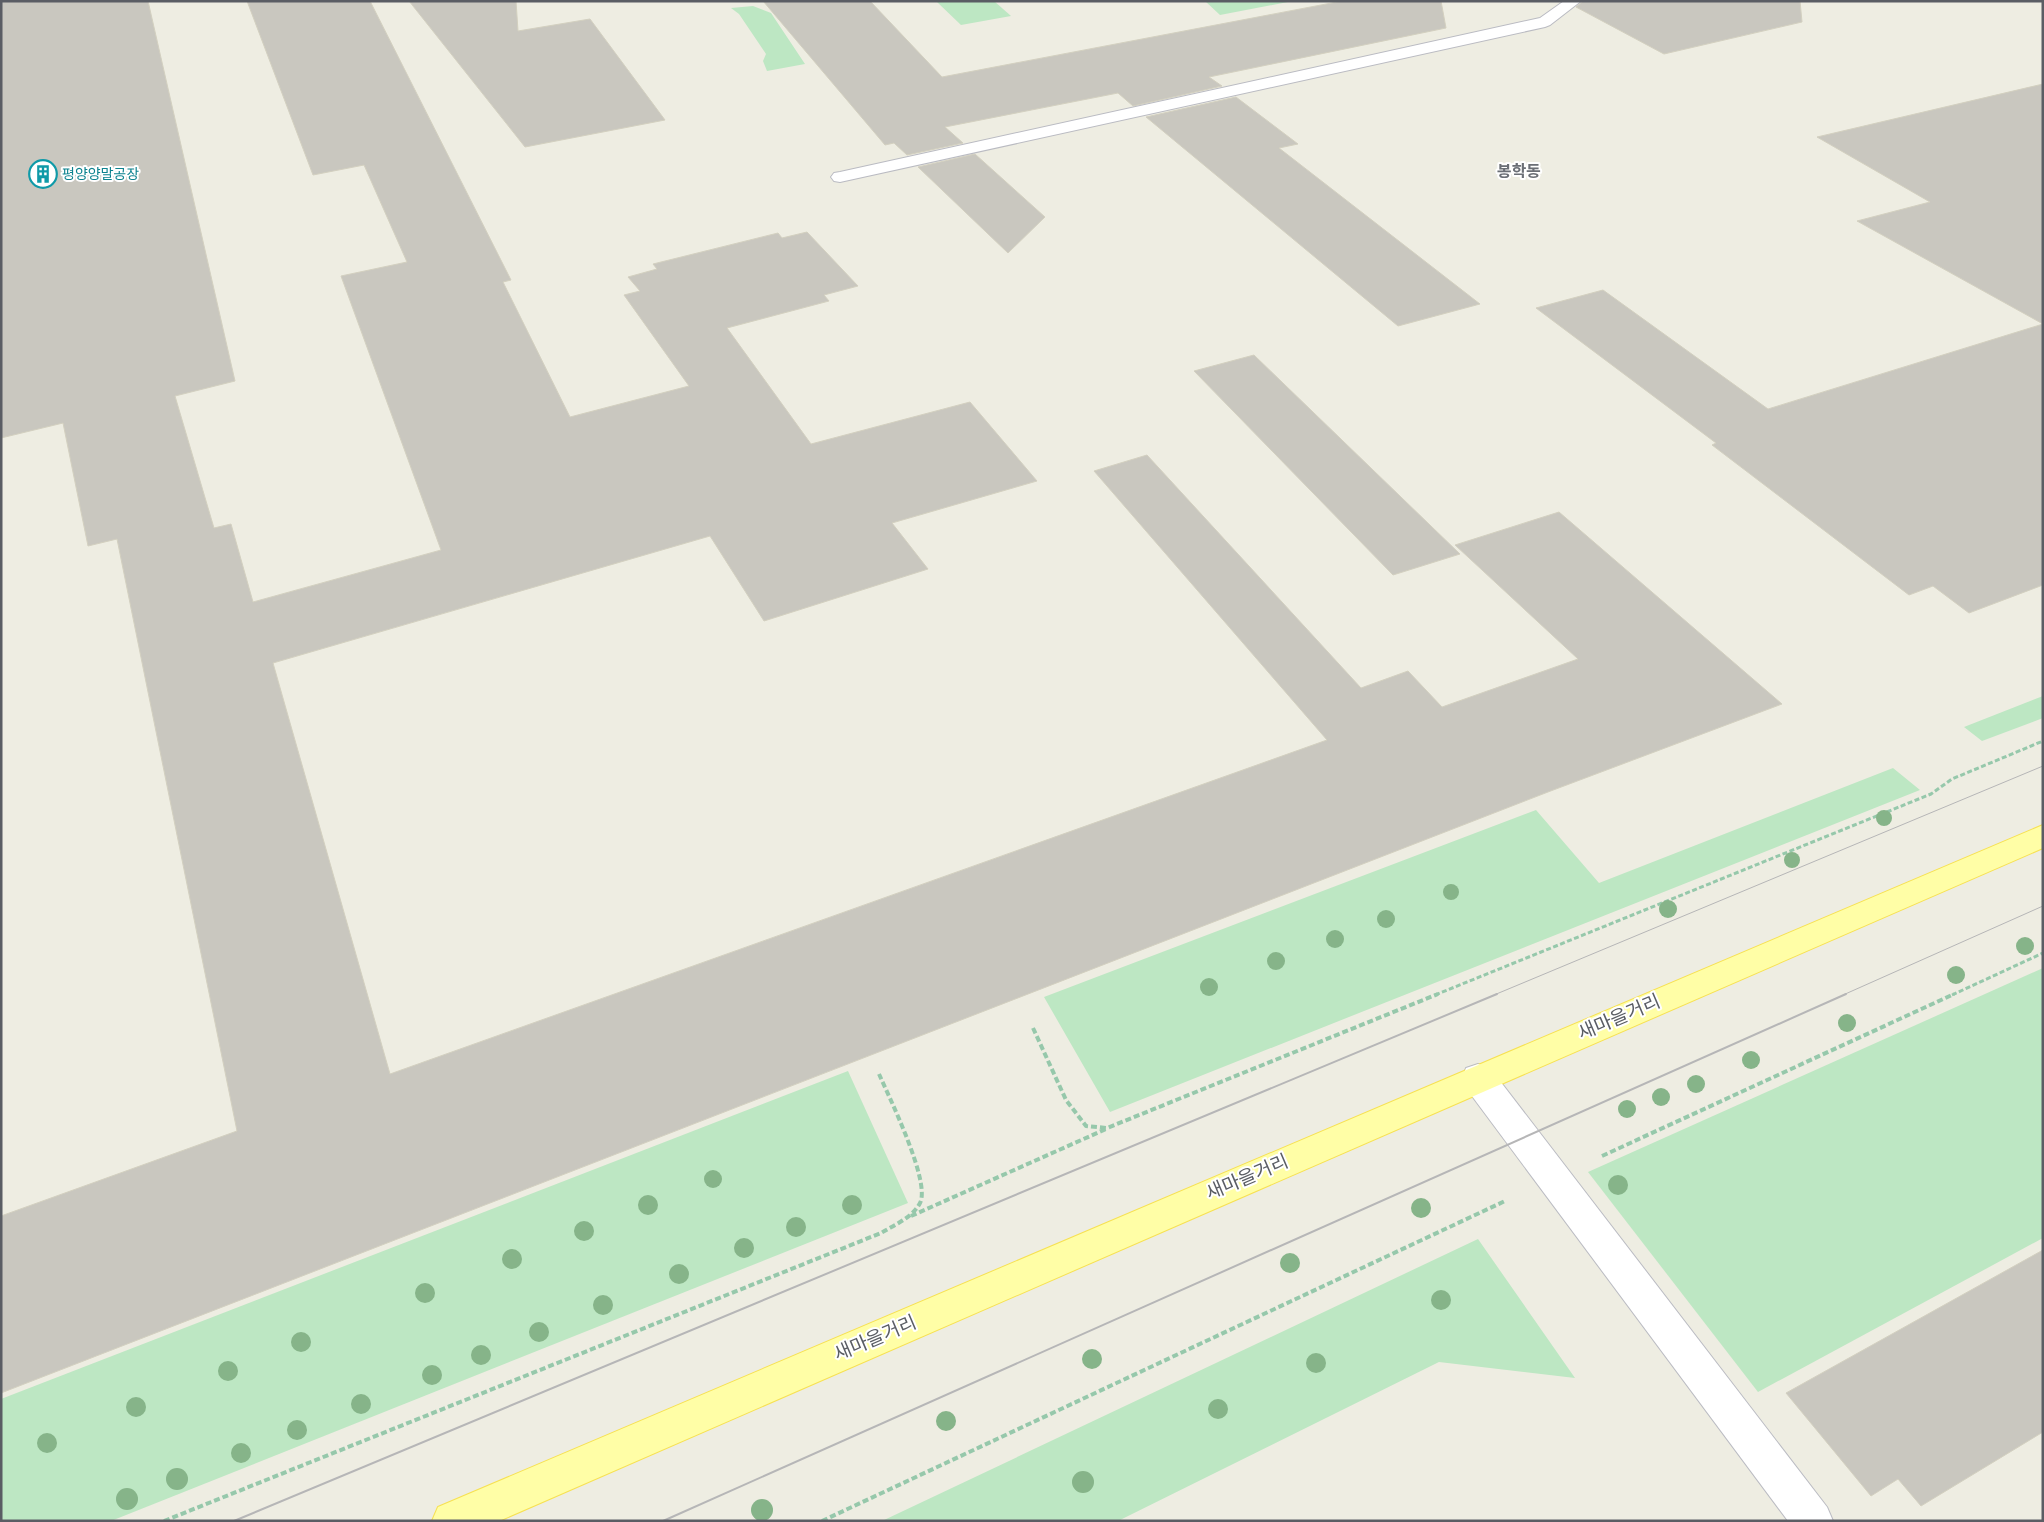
<svg xmlns="http://www.w3.org/2000/svg" width="2044" height="1522" font-family="'Roboto Condensed','Noto Sans KR',sans-serif">
<rect width="100%" height="100%" fill="#eeede2"/>
<!-- green -->
<g fill="#bde7c3">
<path d="M 936,1 L 994,1 L 1011,16 L 961,25 Z"/>
<path d="M 1205,1 L 1293,1 L 1220,15 Z"/>
<path d="M 753,6 L 771,13 L 805,64 L 767,71 L 763,61 L 766,54 L 739,14 L 731,8 Z"/>
<path d="M 2043,696 L 2043,718 L 1982,741 L 1964,727 Z"/>
<path d="M 1893,768 L 1920,790 L 1110,1112 L 1044,997 L 1536,810 L 1599,883 Z"/>
<path d="M 2043,968 L 2043,1238 L 1758,1392 L 1588,1172 Z"/>
<path d="M 848,1071 L 908,1203 L 111,1521 L 1,1521 L 1,1399 Z"/>
<path d="M 1478,1239 L 1575,1378 L 1439,1362 L 1118,1521 L 882,1521 Z"/>
</g>
<!-- building -->
<g fill="#c9c7bf" stroke="#d3d0c0">
<path d="M 1,1 L 148,1 L 235,381 L 175,396 L 214,528 L 231,524 L 253,602 L 441,550 L 341,276 L 407,262 L 364,165 L 313,175 L 247,1 L 370,1 L 511,280 L 503,282 L 570,417 L 689,386 L 624,295 L 640,291 L 628,277 L 657,269 L 653,264 L 778,233 L 782,238 L 807,232 L 858,286 L 824,295 L 829,301 L 727,328 L 811,444 L 970,402 L 1037,481 L 892,523 L 928,569 L 764,621 L 710,536 L 273,663 L 390,1074 L 1327,740 L 1094,471 L 1147,455 L 1361,688 L 1408,671 L 1442,707 L 1578,659 L 1455,545 L 1559,512 L 1782,704 L 1548,792 L 1,1393 L 1,1216 L 237,1131 L 117,539 L 88,546 L 63,423 L 1,438 Z"/>
<path d="M 409,1 L 516,1 L 518,31 L 590,19 L 665,120 L 525,147 Z"/>
<path d="M 763,1 L 870,1 L 942,77 L 1342,1 L 1441,1 L 1446,28 L 1209,77 L 1222,86 L 1133,106 L 1118,93 L 945,127 L 963,143 L 907,155 L 894,143 L 885,145 Z"/>
<path d="M 1583,1 L 1800,1 L 1802,22 L 1664,54 L 1576,7 Z"/>
<path d="M 2043,84 L 2043,324 L 1857,221 L 1930,202 L 1817,137 Z"/>
<path d="M 1236,97 L 1298,144 L 1279,148 L 1480,304 L 1398,326 L 1146,117 Z"/>
<path d="M 975,154 L 1045,217 L 1008,253 L 918,167 Z"/>
<path d="M 1603,290 L 1768,409 L 2043,324 L 2043,585 L 1969,613 L 1933,586 L 1909,595 L 1712,445 L 1716,443 L 1536,308 Z"/>
<path d="M 1254,355 L 1460,554 L 1393,575 L 1194,371 Z"/>
<path d="M 2043,1250 L 2043,1432 L 1921,1506 L 1898,1479 L 1871,1496 L 1786,1393 Z"/>
</g>
<g fill="none" stroke-linecap="round" stroke-linejoin="round">
<defs>
<g id="minor">
<path d="M 1564,1 L 1581,1 L 1550,25 L 1545,27 L 840,182 L 834,181 L 831,177 L 834,173 L 840,172 L 1540,18 Z"/>
<path d="M 1478,1064 L 1490,1068 L 1827,1507 L 1833,1521 L 1788,1521 L 1466,1088 L 1462,1078 L 1466,1068 Z"/>
</g>
<path id="major" d="M 2043,825 L 2043,848 L 499,1521 L 432,1521 L 438,1507 Z"/>
</defs>
<!-- minor casing -->
<use href="#minor" stroke="#babbc2" stroke-width="2"/>
<!-- major casing -->
<use href="#major" stroke="#f7e152" stroke-width="2"/>
<!-- path-far1 -->
<g stroke="#96c8ab" stroke-width="3" stroke-dasharray="5 2.5" stroke-linecap="butt">
<path d="M 1435,995 L 1931,794 L 1952,779 L 2043,741"/>
<path d="M 1952,995 L 2043,953"/>
</g>
<!-- path -->
<g stroke="#96c8ab" stroke-width="4" stroke-dasharray="6 3" stroke-linecap="butt">
<path d="M 1033,1028 L 1066,1100 L 1086,1126 L 1107,1128 L 1438,994"/>
<path d="M 1602,1156 L 1954,994"/>
<path d="M 911,1216 L 1106,1129"/>
<path d="M 164,1521 L 881,1233 C 894,1225 912,1218 920,1203 C 931,1182 889,1097 879,1074"/>
<path d="M 822,1521 L 1505,1201"/>
</g>
<!-- minor -->
<use href="#minor" fill="#fff" fill-rule="evenodd"/>
<!-- major -->
<use href="#major" fill="#fffea6" fill-rule="evenodd"/>
<!-- tram-far1 -->
<g stroke="#b6b6b7" stroke-width="1">
<path d="M 1494,995 L 2043,766"/>
<path d="M 1843,995 L 2043,906"/>
</g>
<!-- tram -->
<g stroke="#b6b6b7" stroke-width="2">
<path d="M 234,1521 L 1497,994"/>
<path d="M 663,1521 L 1846,994"/>
</g>
</g>
<!-- trees -->
<g fill="#86b489">
<circle cx="1884" cy="818" r="8"/>
<circle cx="1792" cy="860" r="8"/>
<circle cx="1451" cy="892" r="8"/>
<circle cx="1668" cy="909" r="9"/>
<circle cx="1386" cy="919" r="9"/>
<circle cx="1335" cy="939" r="9"/>
<circle cx="2025" cy="946" r="9"/>
<circle cx="1276" cy="961" r="9"/>
<circle cx="1956" cy="975" r="9"/>
<circle cx="1209" cy="987" r="9"/>
<circle cx="1847" cy="1023" r="9"/>
<circle cx="1751" cy="1060" r="9"/>
<circle cx="1696" cy="1084" r="9"/>
<circle cx="1661" cy="1097" r="9"/>
<circle cx="1627" cy="1109" r="9"/>
<circle cx="713" cy="1179" r="9"/>
<circle cx="1618" cy="1185" r="10"/>
<circle cx="648" cy="1205" r="10"/>
<circle cx="852" cy="1205" r="10"/>
<circle cx="1421" cy="1208" r="10"/>
<circle cx="796" cy="1227" r="10"/>
<circle cx="584" cy="1231" r="10"/>
<circle cx="744" cy="1248" r="10"/>
<circle cx="512" cy="1259" r="10"/>
<circle cx="1290" cy="1263" r="10"/>
<circle cx="679" cy="1274" r="10"/>
<circle cx="425" cy="1293" r="10"/>
<circle cx="1441" cy="1300" r="10"/>
<circle cx="603" cy="1305" r="10"/>
<circle cx="539" cy="1332" r="10"/>
<circle cx="301" cy="1342" r="10"/>
<circle cx="481" cy="1355" r="10"/>
<circle cx="1092" cy="1359" r="10"/>
<circle cx="1316" cy="1363" r="10"/>
<circle cx="228" cy="1371" r="10"/>
<circle cx="432" cy="1375" r="10"/>
<circle cx="361" cy="1404" r="10"/>
<circle cx="136" cy="1407" r="10"/>
<circle cx="1218" cy="1409" r="10"/>
<circle cx="946" cy="1421" r="10"/>
<circle cx="297" cy="1430" r="10"/>
<circle cx="47" cy="1443" r="10"/>
<circle cx="241" cy="1453" r="10"/>
<circle cx="177" cy="1479" r="11"/>
<circle cx="1083" cy="1482" r="11"/>
<circle cx="127" cy="1499" r="11"/>
<circle cx="762" cy="1510" r="11"/>
</g>
<!-- icons -->
<defs>
<symbol id="building-ring" viewBox="-11 -11 22 22"><circle r="9.5" fill="#fff" stroke="#0f9aa8" stroke-width="1.5"/><path d="M-4-6H4V6H1V3H-1V6H-4ZM-2.5-4.3h1.7v1.8h-1.7ZM.8-4.3h1.7v1.8H.8ZM-2.5-1h1.7V.8h-1.7ZM.8-1h1.7V.8H.8Z" fill="#0f9aa8"/></symbol>
</defs>
<g fill-rule="evenodd">
<use href="#building-ring" x="27" y="158" width="32" height="32"/>
</g>
<g text-anchor="middle" dominant-baseline="central" stroke-width="4" stroke-linejoin="round" paint-order="stroke">
<!-- far-culture labels -->
<g font-size="14" fill="#0d838f" stroke="#fff" text-anchor="start">
<text x="62" y="174">평양양말공장</text>
</g>
<!-- far-quarter labels -->
<g font-size="16" font-weight="bold" fill="#6b6f76" stroke="#fff">
<text x="1519" y="171">봉학동</text>
</g>
<!-- near-street labels -->
<g font-size="19" fill="#5a5d64" stroke="#fff">
<text transform="translate(1619 1017) rotate(-23)">새마을거리</text>
<text transform="translate(1247 1177) rotate(-23)">새마을거리</text>
<text transform="translate(875 1338) rotate(-23)">새마을거리</text>
</g>
</g>
<!-- border -->
<rect width="2044" height="1522" fill="none" stroke="#5a5d64" stroke-width="5"/>
</svg>
